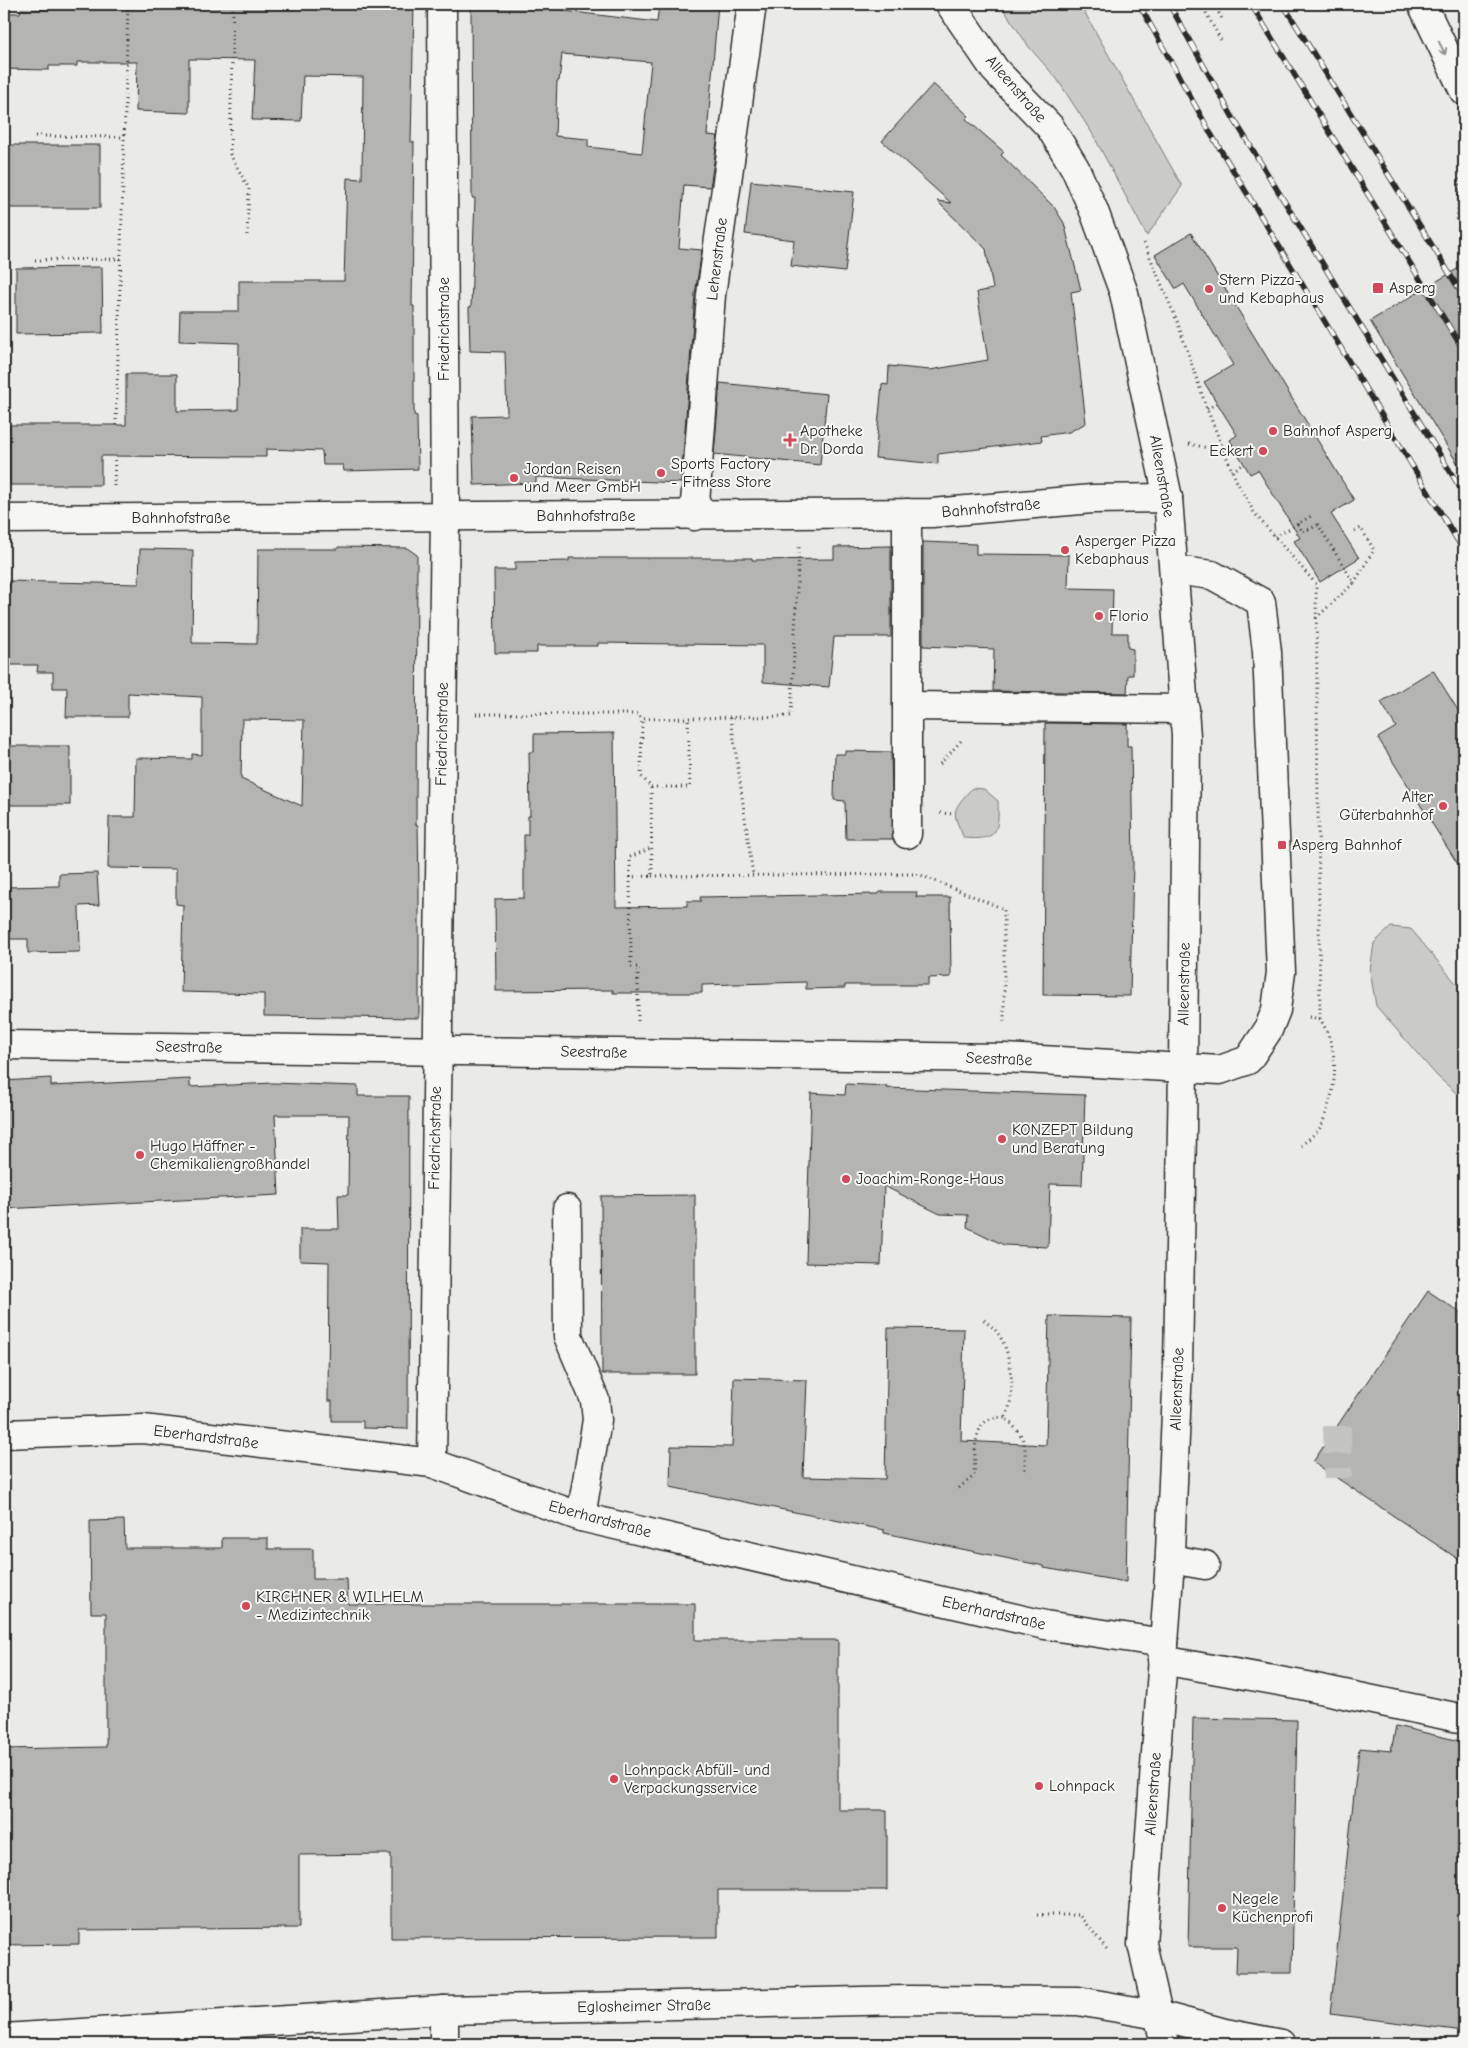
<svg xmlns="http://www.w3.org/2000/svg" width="1468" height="2048" font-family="'Comic Neue',sans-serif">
<rect width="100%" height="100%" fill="#eaeae6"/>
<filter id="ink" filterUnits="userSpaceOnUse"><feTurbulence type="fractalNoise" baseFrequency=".02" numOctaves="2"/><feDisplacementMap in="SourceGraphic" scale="10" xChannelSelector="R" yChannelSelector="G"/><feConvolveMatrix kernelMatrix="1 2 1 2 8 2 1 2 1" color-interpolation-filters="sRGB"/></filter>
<g filter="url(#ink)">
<!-- green -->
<g fill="#cacac7" stroke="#7a7a79">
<path d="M 1000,4 L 1080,4 L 1182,186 L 1147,236 L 1092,133 L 1057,79 L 1029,47 Z"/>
<path d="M 972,788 L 984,789 L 998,801 C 999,832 998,841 964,838 C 951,810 952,811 972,788 Z"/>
<path d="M 1391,927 L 1411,929 L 1464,993 L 1464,1100 L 1437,1076 L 1376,1006 L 1370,971 L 1374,943 Z"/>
</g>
<!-- building -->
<g fill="#b4b4b1" stroke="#2b2b2b" fill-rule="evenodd">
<path d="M 77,4 L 414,4 L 411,142 L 414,142 L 412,306 L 414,306 L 414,415 L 417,416 L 418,469 L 344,471 L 343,465 L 323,465 L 322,451 L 266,449 L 266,457 L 101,456 L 101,485 L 10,485 L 10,425 L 126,425 L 126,374 L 177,374 L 177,411 L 238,410 L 239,343 L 179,341 L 180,311 L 239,311 L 239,281 L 344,281 L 347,178 L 362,179 L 363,77 L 303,76 L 301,121 L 252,120 L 255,60 L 189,59 L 189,113 L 136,111 L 137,62 L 77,62 L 77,66 L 49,66 L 49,70 L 4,69 L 4,13 L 20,13 L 21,9 L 49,10 L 49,5 L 77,5 Z"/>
<path d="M 471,4 L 564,4 L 564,11 L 657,22 L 659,4 L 718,4 L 707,135 L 718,136 L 710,187 L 684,185 L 679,248 L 702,250 L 695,294 L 681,483 L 536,477 L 536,483 L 474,485 L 472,416 L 507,415 L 505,352 L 470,351 L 469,307 L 471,307 L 475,198 L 472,198 ZM 562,54 L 651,62 L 642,153 L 588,147 L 588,139 L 555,136 L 557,81 L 559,81 Z"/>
<path d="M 933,84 L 969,116 L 966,119 L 1004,152 L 1001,155 L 1054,207 L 1064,223 L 1081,290 L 1071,292 L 1086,423 L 1069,432 L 1041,436 L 1042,441 L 938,454 L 938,464 L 875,458 L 882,384 L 888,385 L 889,366 L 930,370 L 988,360 L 977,292 L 993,289 L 986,249 L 937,201 L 951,203 L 882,141 Z"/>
<rect x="4" y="145" width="96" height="63"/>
<path d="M 751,181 L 854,192 L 845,272 L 791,266 L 794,240 L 745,234 Z"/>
<path d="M 1191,233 L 1354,500 L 1331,514 L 1359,558 L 1320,582 L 1294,541 L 1300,538 L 1258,470 L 1250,474 L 1230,440 L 1237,435 L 1204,382 L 1233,365 L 1184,284 L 1176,289 L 1155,255 Z"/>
<path d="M 1464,265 L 1464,474 L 1370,321 Z"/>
<path d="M 102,267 L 103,333 L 16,334 L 16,268 Z"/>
<path d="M 720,383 L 827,394 L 820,465 L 714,454 Z"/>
<path d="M 923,542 L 976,544 L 976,554 L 1069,555 L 1068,588 L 1113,589 L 1112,633 L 1128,633 L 1128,648 L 1133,649 L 1133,675 L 1128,675 L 1127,693 L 993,691 L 994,649 L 923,646 Z"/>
<path d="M 891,546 L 891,637 L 834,637 L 829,687 L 763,682 L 763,645 L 598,643 L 598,646 L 537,646 L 537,653 L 495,653 L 494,570 L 515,570 L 515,562 L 569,561 L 569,558 L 752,558 L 752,560 L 834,559 L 834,547 Z"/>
<path d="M 338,547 L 407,548 L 417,555 L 416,825 L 418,825 L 419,887 L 419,1018 L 264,1016 L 264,994 L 181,992 L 183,905 L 176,904 L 176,869 L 108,868 L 109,817 L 135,817 L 136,758 L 192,759 L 192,754 L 202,755 L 202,697 L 128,693 L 128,717 L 66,717 L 67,688 L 53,688 L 53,672 L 37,672 L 38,665 L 4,665 L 4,588 L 9,588 L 9,581 L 139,584 L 140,549 L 193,550 L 192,643 L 257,644 L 258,549 L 338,549 ZM 242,719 L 304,720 L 302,806 L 241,779 Z"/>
<path d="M 1433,670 L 1464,720 L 1464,874 L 1378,738 L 1396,727 L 1381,702 Z"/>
<path d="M 1045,723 L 1127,724 L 1127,746 L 1131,746 L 1133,862 L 1130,996 L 1043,995 Z"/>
<path d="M 614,733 L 616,907 L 687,906 L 687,901 L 701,901 L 700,897 L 879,894 L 879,892 L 917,892 L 916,897 L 950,897 L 951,977 L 928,978 L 928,985 L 845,985 L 845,988 L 806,989 L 806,982 L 702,985 L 702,993 L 613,993 L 613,990 L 496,991 L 495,899 L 524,898 L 524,835 L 528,835 L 528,816 L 530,816 L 529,752 L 534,752 L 534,734 Z"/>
<rect x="4" y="746" width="66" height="59"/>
<path d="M 845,751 L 891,752 L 893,839 L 846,839 L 845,801 L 834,800 L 835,754 L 845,754 Z"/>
<path d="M 97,873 L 99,905 L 79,906 L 80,952 L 28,953 L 28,939 L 4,939 L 4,887 L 59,886 L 59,874 Z"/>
<path d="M 51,1078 L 51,1086 L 190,1079 L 190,1087 L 273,1083 L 358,1086 L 358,1096 L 409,1096 L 408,1429 L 363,1428 L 363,1421 L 332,1421 L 332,1401 L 328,1401 L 329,1262 L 300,1261 L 300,1229 L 339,1229 L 338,1195 L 348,1195 L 349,1115 L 275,1115 L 279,1195 L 4,1209 L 4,1081 Z"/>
<path d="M 846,1084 L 887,1086 L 886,1088 L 1085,1095 L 1082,1185 L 1050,1184 L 1048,1247 L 1004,1245 L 967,1227 L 968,1215 L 940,1214 L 884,1186 L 881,1265 L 806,1263 L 811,1093 L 845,1095 Z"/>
<path d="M 695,1195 L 695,1374 L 602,1374 L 601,1196 Z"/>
<path d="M 1428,1291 L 1464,1315 L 1464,1563 L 1313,1462 Z"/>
<path d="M 1049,1316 L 1131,1318 L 1126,1582 L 1044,1568 L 1044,1566 L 884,1533 L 884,1530 L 670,1487 L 671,1446 L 732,1447 L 734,1378 L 807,1380 L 803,1477 L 885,1479 L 888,1328 L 964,1329 L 961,1441 L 1046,1445 Z"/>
<path d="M 124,1520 L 125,1548 L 222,1548 L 222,1538 L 268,1538 L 268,1549 L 313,1549 L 313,1579 L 347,1579 L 348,1604 L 695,1604 L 695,1640 L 838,1640 L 838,1810 L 887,1810 L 887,1890 L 718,1890 L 718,1937 L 391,1938 L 391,1854 L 299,1855 L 299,1928 L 79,1930 L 79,1944 L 4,1945 L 4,1749 L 106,1747 L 106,1613 L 91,1613 L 90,1521 Z"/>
<path d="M 1193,1718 L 1297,1720 L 1292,1973 L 1236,1973 L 1237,1947 L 1188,1947 Z"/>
<path d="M 1396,1726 L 1464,1742 L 1464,2031 L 1330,2014 L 1359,1748 L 1391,1751 Z"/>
</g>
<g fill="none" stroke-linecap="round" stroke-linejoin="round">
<!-- minor-tunnel -->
<path stroke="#c4c4c1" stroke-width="28" stroke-dasharray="28 14" stroke-linecap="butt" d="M 1337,1426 L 1338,1478"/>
<defs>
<g id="minor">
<path d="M 950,4 L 995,70 L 1050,127 L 1075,168 L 1094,211 L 1124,293 L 1168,498 L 1186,736 L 1183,1069 L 1178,1367 L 1169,1575 L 1142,1944 L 1165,2044"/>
<path d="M 1422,4 L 1464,91"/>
<path d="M 694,516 L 711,295 L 752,4"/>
<path d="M 4,519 L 932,513 L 1092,499 L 1168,498"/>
<path d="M 907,706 L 1185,709"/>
<path d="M 907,834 L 907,513"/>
<path d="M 4,1045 L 1004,1058 L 1220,1070 L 1248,1060 L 1268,1030 L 1276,1010 L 1281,972 L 1267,652 L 1261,602 L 1212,575 L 1174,570"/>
<path d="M 567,1209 L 568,1336 L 595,1400 L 597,1420 L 581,1517"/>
<path d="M 4,1434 L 143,1429 L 432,1463 L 581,1517 L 1045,1625 L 1164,1643"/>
<path d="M 432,1463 L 445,517 L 442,4"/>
<path d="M 1170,1559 L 1205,1565"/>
<path d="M 1162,1660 L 1301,1685 L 1464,1719"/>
<path d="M 444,2044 L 444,2010"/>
</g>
<path id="major" d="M 4,2038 L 444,2010 L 908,2000 L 1078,2001 L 1158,2015 L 1225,2033 L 1281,2044"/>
</defs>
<!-- minor casing -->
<use href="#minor" stroke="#2b2b2b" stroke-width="31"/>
<!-- major casing -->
<use href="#major" stroke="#2b2b2b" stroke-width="31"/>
<!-- path -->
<g stroke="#2b2b2b" stroke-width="3" stroke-dasharray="1 4" stroke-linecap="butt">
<path d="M 233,4 L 230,154 L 249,189 L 247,235"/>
<path d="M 1201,4 L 1221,40"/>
<path d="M 1214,4 L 1222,19"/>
<path d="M 1458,122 L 1464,133"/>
<path d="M 1464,134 L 1457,220 L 1464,230"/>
<path d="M 35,136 L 124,137"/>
<path d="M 1144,243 L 1177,321 L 1207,409 L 1236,480 L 1255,514 L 1316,584 L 1320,1019 C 1338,1047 1338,1079 1327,1110 C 1325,1115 1323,1123 1320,1128 C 1314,1135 1306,1141 1300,1147"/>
<path d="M 35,260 L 121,259"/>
<path d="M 1207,409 L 1217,403"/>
<path d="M 116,425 L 128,4"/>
<path d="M 1189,444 L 1223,451 L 1233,445"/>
<path d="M 1232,471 L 1244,464"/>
<path d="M 114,486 L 115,456"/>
<path d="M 1298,524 L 1303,532 L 1318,525 L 1354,583 L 1316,618"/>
<path d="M 1275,537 L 1313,515"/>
<path d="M 1354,583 L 1374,550 L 1361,528 L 1355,531"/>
<path d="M 476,714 L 637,714 L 642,719 L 791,716 L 799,547"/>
<path d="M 731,718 L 753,875"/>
<path d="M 940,764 L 961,741 L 964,741"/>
<path d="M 651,787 L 690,787 L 688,718"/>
<path d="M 940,813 L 955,814"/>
<path d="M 652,876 L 918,874 L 1004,909 L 1004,1025"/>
<path d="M 630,877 L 630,857 L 651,848"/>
<path d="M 1309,1017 L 1320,1019"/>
<path d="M 638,1021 L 638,967 L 631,967 L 630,877 L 652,876 L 651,787 L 641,776 L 642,719"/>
<path d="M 984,1320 C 988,1324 993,1327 996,1331 C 1012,1349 1017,1397 1005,1418 C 1028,1439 1025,1442 1025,1472"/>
<path d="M 959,1488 L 974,1476 C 976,1453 970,1413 1005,1418"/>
<path d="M 1037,1915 L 1080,1915 L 1109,1952"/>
</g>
<!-- minor -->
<use href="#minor" stroke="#f6f6f2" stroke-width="28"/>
<!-- major -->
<use href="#major" stroke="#f6f6f2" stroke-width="28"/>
<defs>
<g id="rail">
<path d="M 1139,4 L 1211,134 L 1464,551"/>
<path d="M 1169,4 L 1232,116 L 1464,494"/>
<path d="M 1251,4 L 1464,351"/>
<path d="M 1283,4 L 1464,297"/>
</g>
</defs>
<!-- rail casing -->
<use href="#rail" stroke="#2b2b2b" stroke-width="5.5"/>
<!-- rail -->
<use href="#rail" stroke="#f6f6f2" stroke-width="4" stroke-dasharray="11" stroke-linecap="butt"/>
</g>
<!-- one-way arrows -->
<defs><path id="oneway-shaft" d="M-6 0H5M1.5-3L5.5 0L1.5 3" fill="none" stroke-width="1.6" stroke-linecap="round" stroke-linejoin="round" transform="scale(1.25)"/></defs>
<use stroke="#90908e" href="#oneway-shaft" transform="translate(1442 48) rotate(63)"/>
</g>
<!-- markers -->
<g fill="#d1495b" stroke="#f6f6f2" stroke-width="2">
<rect x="1372" y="282" width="12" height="12" rx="2.5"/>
<circle cx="1209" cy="289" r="5"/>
<circle cx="1273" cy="431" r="5"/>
<path d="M787.5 432.5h5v5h5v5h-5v5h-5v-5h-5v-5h5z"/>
<circle cx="1263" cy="451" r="5"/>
<circle cx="661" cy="473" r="5"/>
<circle cx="514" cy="478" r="5"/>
<circle cx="1065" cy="550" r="5"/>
<circle cx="1099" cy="616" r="5"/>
<circle cx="1443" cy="806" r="5"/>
<rect x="1277" y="840" width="10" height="10" rx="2.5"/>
<circle cx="1002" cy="1139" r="5"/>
<circle cx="140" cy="1155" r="5"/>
<circle cx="846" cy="1179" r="5"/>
<circle cx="246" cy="1606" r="5"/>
<circle cx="614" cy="1779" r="5"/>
<circle cx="1039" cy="1786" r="5"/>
<circle cx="1222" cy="1908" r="5"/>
</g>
<g text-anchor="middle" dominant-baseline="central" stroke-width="4" stroke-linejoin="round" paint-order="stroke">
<!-- street labels -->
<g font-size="16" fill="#2b2b2b" stroke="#f6f6f2">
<text transform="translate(1016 89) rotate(49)">Alleenstraße</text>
<text transform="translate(717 259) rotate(-83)">Lehenstraße</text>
<text transform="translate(444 329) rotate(-90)">Friedrichstraße</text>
<text transform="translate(1162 476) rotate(80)">Alleenstraße</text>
<text transform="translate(991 508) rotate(-5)">Bahnhofstraße</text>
<text x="586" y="516">Bahnhofstraße</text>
<text x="181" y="518">Bahnhofstraße</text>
<text transform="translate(442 734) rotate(-89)">Friedrichstraße</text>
<text transform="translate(1184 984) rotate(-89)">Alleenstraße</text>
<text transform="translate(189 1047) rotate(1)">Seestraße</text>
<text transform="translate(594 1052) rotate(1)">Seestraße</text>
<text transform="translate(999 1059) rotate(2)">Seestraße</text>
<text transform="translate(435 1138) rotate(-89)">Friedrichstraße</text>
<text transform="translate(1177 1389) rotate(-88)">Alleenstraße</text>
<text transform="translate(206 1437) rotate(7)">Eberhardstraße</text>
<text transform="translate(600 1519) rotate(15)">Eberhardstraße</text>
<text transform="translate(994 1613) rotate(13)">Eberhardstraße</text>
<text transform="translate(1153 1794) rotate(-86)">Alleenstraße</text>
<text transform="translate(644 2006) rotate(-1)">Eglosheimer Straße</text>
</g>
<!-- poi labels -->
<g font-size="16" fill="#2b2b2b" stroke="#f6f6f2" text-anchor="start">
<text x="1219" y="280">Stern Pizza-<tspan x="1219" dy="18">und Kebaphaus</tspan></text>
<text x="1389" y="288">Asperg</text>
<text x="800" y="431">Apotheke<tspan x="800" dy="18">Dr. Dorda</tspan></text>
<text x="1283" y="431">Bahnhof Asperg</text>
<text x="1253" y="451" text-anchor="end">Eckert</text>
<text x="671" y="464">Sports Factory<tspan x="671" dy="18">- Fitness Store</tspan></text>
<text x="524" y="469">Jordan Reisen<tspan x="524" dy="18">und Meer GmbH</tspan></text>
<text x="1075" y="541">Asperger Pizza<tspan x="1075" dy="18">Kebaphaus</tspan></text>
<text x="1109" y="616">Florio</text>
<text x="1433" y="797" text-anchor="end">Alter<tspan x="1433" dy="18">Güterbahnhof</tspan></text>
<text x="1292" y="845">Asperg Bahnhof</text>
<text x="1012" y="1130">KONZEPT Bildung<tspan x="1012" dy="18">und Beratung</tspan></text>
<text x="150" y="1146">Hugo Häffner -<tspan x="150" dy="18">Chemikaliengroßhandel</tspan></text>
<text x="856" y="1179">Joachim-Ronge-Haus</text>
<text x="256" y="1597">KIRCHNER &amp; WILHELM<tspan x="256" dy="18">- Medizintechnik</tspan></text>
<text x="624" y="1770">Lohnpack Abfüll- und<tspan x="624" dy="18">Verpackungsservice</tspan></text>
<text x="1049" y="1786">Lohnpack</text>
<text x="1232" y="1899">Negele<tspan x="1232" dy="18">Küchenprofi</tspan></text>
</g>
</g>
<!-- margin -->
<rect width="1468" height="2048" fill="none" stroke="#f6f6f2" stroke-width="20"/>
<rect x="10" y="10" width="1448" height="2028" fill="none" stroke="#2b2b2b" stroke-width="2" filter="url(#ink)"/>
</svg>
